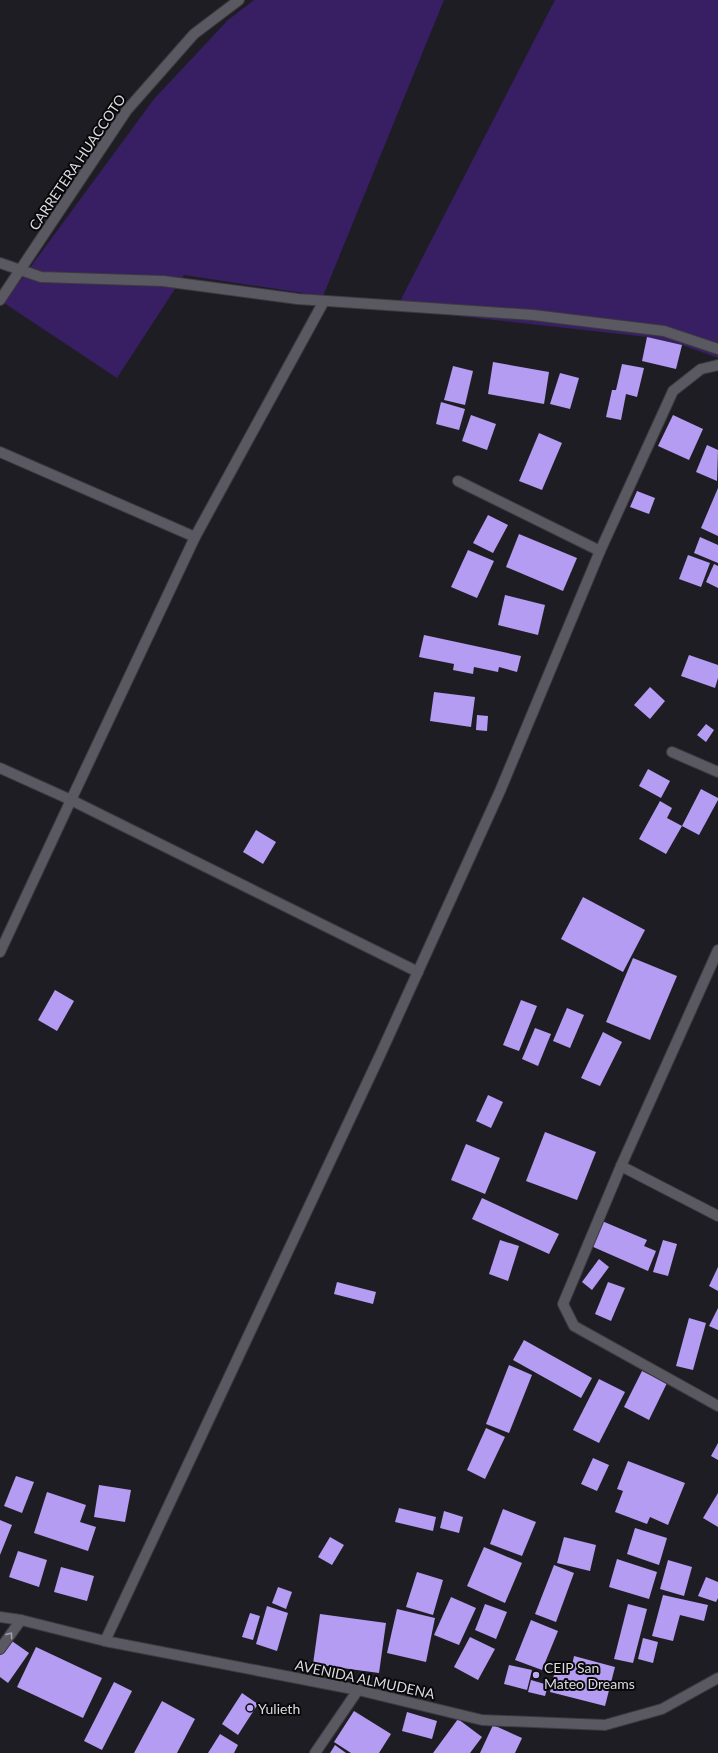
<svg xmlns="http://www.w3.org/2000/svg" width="718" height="1753" font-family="Lato,sans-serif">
<rect width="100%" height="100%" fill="#1f1d24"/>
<!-- green -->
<g fill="#381e63">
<path d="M 254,0 L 444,0 L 323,296 L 184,275 L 117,378 L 4,303 L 154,99 L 228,20 Z"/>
<path d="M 555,0 L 718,0 L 718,358 L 682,345 L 647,337 L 396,309 Z"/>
</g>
<!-- building -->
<g fill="#b49cf2">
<path d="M 647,337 L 682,345 L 676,369 L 642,361 Z"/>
<path d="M 493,362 L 549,372 L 544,404 L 488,394 Z"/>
<path d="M 622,364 L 644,368 L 637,397 L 626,394 L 621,420 L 606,417 L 612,390 L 616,390 Z"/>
<path d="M 453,366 L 473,371 L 465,405 L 444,400 Z"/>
<path d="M 560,373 L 579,378 L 570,409 L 550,404 Z"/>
<path d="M 441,402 L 465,409 L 459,430 L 436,424 Z"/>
<path d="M 471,415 L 496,424 L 487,450 L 462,441 Z"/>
<path d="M 673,415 L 703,429 L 689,460 L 658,446 Z"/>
<path d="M 539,433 L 562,443 L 542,490 L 519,481 Z"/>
<path d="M 707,445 L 718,450 L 717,481 L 696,472 Z"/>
<path d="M 718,488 L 718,536 L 701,528 Z"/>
<path d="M 637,491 L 655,498 L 649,514 L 630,507 Z"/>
<path d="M 488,515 L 508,525 L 493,553 L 473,543 Z"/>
<path d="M 519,534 L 577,558 L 563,591 L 506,567 Z"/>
<path d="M 700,537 L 718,545 L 718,563 L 694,553 Z"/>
<path d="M 468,550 L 494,561 L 477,598 L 451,587 Z"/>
<path d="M 688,555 L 710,563 L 701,587 L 679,579 Z"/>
<path d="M 714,564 L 718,566 L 718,588 L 706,582 Z"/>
<path d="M 505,595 L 545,605 L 538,635 L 498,625 Z"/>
<path d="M 424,635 L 521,656 L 517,672 L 499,667 L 498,672 L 474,667 L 473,674 L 453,670 L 454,664 L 419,657 Z"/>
<path d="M 689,655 L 718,665 L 718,678 L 715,688 L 681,676 Z"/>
<path d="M 650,687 L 665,701 L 650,719 L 634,705 Z"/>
<path d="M 434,692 L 475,697 L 471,727 L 430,721 Z"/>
<path d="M 477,715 L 488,716 L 487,731 L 476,730 Z"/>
<path d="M 706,724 L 714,730 L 706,742 L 697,735 Z"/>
<path d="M 648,769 L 670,781 L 661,798 L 639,786 Z"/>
<path d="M 701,789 L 718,798 L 718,800 L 699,835 L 682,826 Z"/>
<path d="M 660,801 L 672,808 L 667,818 L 682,826 L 666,854 L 639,839 Z"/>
<path d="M 256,830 L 276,842 L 263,864 L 243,852 Z"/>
<path d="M 583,897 L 645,930 L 623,972 L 561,939 Z"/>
<path d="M 633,958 L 677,976 L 650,1040 L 606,1022 Z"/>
<path d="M 55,990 L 74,1001 L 57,1031 L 38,1020 Z"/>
<path d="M 521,1000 L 537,1006 L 519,1051 L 503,1045 Z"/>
<path d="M 567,1008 L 584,1015 L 570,1048 L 553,1041 Z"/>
<path d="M 535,1028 L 551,1034 L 538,1066 L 522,1059 Z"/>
<path d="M 603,1032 L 622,1042 L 600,1086 L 581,1078 Z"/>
<path d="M 488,1095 L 503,1102 L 491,1128 L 476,1121 Z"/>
<path d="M 545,1132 L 596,1152 L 577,1200 L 526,1181 Z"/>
<path d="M 466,1144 L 500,1158 L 485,1194 L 451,1180 Z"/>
<path d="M 482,1198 L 559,1234 L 549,1254 L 472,1219 Z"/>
<path d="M 602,1221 L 647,1240 L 644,1246 L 656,1251 L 648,1271 L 591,1246 Z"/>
<path d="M 500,1240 L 519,1246 L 508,1281 L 489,1274 Z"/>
<path d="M 663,1240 L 677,1244 L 668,1276 L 653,1272 Z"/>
<path d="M 599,1259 L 609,1267 L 592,1290 L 582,1282 Z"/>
<path d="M 718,1267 L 718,1291 L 709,1286 Z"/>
<path d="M 337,1282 L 376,1292 L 373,1304 L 334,1294 Z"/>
<path d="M 608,1282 L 625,1288 L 611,1321 L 595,1314 Z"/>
<path d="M 718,1308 L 718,1330 L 709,1326 Z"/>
<path d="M 689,1318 L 706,1323 L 693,1370 L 676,1366 Z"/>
<path d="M 524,1340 L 592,1378 L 581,1398 L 513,1360 Z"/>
<path d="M 509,1365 L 532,1375 L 509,1433 L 486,1424 Z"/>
<path d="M 642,1371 L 667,1383 L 649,1420 L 624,1407 Z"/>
<path d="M 599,1379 L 625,1392 L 599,1443 L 573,1430 Z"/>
<path d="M 486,1428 L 505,1437 L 485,1479 L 467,1470 Z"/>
<path d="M 718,1443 L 718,1460 L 711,1456 Z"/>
<path d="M 593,1458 L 609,1465 L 597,1491 L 581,1484 Z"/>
<path d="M 628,1461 L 685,1483 L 668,1525 L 650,1517 L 647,1524 L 615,1512 L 623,1491 L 617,1489 Z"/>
<path d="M 16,1476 L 34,1482 L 22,1513 L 4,1506 Z"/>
<path d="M 99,1485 L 131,1490 L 125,1522 L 94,1517 Z"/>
<path d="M 47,1492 L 86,1505 L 80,1522 L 96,1527 L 88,1551 L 34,1533 Z"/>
<path d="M 718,1493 L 718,1527 L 703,1518 Z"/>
<path d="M 399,1508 L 436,1517 L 433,1531 L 395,1522 Z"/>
<path d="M 503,1509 L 536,1522 L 522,1556 L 490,1544 Z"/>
<path d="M 444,1511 L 463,1517 L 459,1533 L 440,1528 Z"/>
<path d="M 0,1520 L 12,1525 L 0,1555 Z"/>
<path d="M 635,1528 L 667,1538 L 659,1565 L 627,1554 Z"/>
<path d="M 330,1537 L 344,1545 L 332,1565 L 318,1557 Z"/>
<path d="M 564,1537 L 596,1545 L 590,1571 L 557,1563 Z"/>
<path d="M 484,1547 L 522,1563 L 505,1603 L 467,1586 Z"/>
<path d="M 18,1551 L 47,1560 L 39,1587 L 9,1577 Z"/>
<path d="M 617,1559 L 657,1572 L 649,1599 L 609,1587 Z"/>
<path d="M 668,1560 L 692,1567 L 684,1596 L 660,1589 Z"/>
<path d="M 554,1565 L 574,1573 L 556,1622 L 535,1614 Z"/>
<path d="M 61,1567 L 94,1576 L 87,1601 L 54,1592 Z"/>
<path d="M 417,1572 L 443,1580 L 433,1615 L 406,1607 Z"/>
<path d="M 706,1577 L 718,1582 L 718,1598 L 716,1602 L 698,1596 Z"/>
<path d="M 278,1587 L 292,1592 L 286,1609 L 272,1603 Z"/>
<path d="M 663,1595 L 708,1605 L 704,1621 L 680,1615 L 673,1641 L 652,1636 Z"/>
<path d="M 451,1597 L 476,1608 L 459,1645 L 434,1635 Z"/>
<path d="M 485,1604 L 507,1612 L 496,1639 L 475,1630 Z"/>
<path d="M 628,1604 L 647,1609 L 633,1663 L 614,1659 Z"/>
<path d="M 267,1606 L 288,1613 L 277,1651 L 256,1644 Z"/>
<path d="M 397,1609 L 435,1618 L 426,1662 L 387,1653 Z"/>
<path d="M 250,1613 L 260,1616 L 253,1640 L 242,1637 Z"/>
<path d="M 320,1614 L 386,1623 L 379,1673 L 313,1664 Z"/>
<path d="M 531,1620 L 558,1631 L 542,1670 L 515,1660 Z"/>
<path d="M 470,1637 L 495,1649 L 478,1680 L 454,1667 Z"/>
<path d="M 643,1638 L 658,1642 L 653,1663 L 638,1659 Z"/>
<path d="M 9,1639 L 29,1653 L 8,1683 L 0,1677 L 0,1652 Z"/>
<path d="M 36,1647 L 102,1678 L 83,1718 L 17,1687 Z"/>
<path d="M 574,1656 L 615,1667 L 605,1706 L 550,1692 L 556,1666 L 571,1670 Z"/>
<path d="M 509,1665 L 532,1670 L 527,1690 L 504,1684 Z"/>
<path d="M 531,1680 L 548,1685 L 545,1696 L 528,1692 Z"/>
<path d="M 114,1682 L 132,1691 L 102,1750 L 84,1741 Z"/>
<path d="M 242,1693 L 258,1704 L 238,1735 L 222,1724 Z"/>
<path d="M 162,1701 L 195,1719 L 177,1753 L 134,1753 Z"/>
<path d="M 354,1711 L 391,1734 L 379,1753 L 351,1753 L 334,1742 Z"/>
<path d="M 407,1712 L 437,1721 L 432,1739 L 402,1731 Z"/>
<path d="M 458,1719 L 482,1737 L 470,1753 L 433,1753 Z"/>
<path d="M 493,1725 L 522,1738 L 515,1753 L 480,1753 Z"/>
<path d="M 220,1734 L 238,1745 L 234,1753 L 208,1753 Z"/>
<path d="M 335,1745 L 346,1753 L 330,1753 Z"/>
</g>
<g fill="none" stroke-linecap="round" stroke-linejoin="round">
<defs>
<g id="minor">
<path d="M 0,263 L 41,277 L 163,281 L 298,299 L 533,315 L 664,331 L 718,349"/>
<path d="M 0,300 L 127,110 L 194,34 L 239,0"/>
<path d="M 324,301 L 195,537 L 71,800 L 418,972"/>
<path d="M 0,452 L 195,537"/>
<path d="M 458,481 L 600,551"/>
<path d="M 672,752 L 718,772"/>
<path d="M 0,768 L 71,800 L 0,952"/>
<path d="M 718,950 L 621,1166 L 563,1304 L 574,1326 L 718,1406"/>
<path d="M 621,1166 L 718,1216"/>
<path d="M 0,1617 L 21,1620 L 105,1641 L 358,1690 L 482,1720 L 605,1725 L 662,1709 L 718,1678"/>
<path d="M 105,1641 L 381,1053 L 500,791 L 600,551 L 673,391 L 701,369 L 718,365"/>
<path d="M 0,1649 L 21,1620"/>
<path d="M 315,1753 L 358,1690"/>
</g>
</defs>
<!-- minor casing -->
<use href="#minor" stroke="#3b3a3f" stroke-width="12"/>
<!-- minor -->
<use href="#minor" stroke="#5a5860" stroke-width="10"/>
</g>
<!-- one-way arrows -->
<defs><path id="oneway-chevron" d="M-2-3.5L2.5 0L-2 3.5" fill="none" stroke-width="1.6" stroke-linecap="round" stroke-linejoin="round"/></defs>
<use stroke="#a1a0a5" href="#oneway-chevron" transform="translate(10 1635) rotate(-54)"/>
<!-- markers -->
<g fill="#bda9f5" stroke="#09080b" stroke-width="1.5">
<circle cx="536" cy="1675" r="4"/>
<circle cx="250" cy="1708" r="4"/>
</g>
<g text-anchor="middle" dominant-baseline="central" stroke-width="4" stroke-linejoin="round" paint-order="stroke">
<!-- street labels -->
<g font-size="14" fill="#dbdade" stroke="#09080b">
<text transform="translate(77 162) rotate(-56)">CARRETERA HUACCOTO</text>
<text transform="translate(365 1679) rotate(12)">AVENIDA ALMUDENA</text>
</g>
<!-- poi labels -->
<g font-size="14" fill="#dbdade" stroke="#09080b" text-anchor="start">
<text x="544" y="1667">CEIP San<tspan x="544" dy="16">Mateo Dreams</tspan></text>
<text x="258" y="1708">Yulieth</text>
</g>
</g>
</svg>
